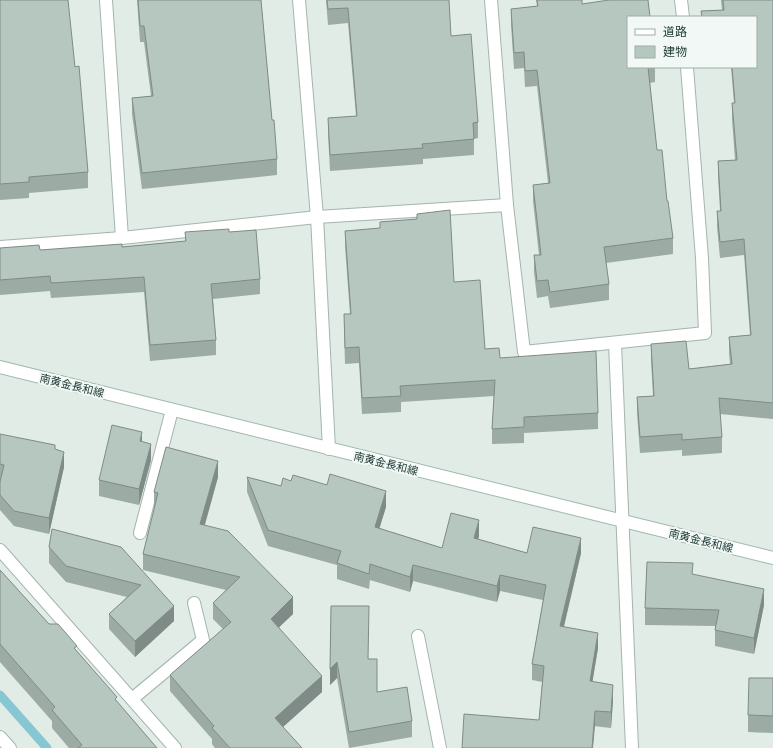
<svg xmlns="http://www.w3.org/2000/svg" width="773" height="748" font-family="Commissioner,'Noto Sans JP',sans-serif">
<rect width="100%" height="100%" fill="#e1ece7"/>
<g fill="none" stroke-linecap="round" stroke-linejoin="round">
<!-- stream -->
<path stroke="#87c6d3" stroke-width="9" d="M 0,695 L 47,748"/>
<defs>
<g id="lane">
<path d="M 140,533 L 172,410"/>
<path d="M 418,636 L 440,748"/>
<path d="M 132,699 L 203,640 L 194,603"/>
</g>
<g id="street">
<path d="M 106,0 L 122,238"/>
<path d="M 299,0 L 317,217 L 329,449"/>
<path d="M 491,0 L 507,205"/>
<path d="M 681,0 L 683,17"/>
<path d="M 0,247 L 122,238 L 317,217 L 507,205 L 524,352 L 705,333 L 702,258 L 687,67"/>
<path d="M 615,343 L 632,748"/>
<path d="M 0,550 L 175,748"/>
<path d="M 0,737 L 10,748"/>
</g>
<path id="secondary" d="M 0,367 L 773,558"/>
</defs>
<!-- lane casing -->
<use href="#lane" stroke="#a4b4ae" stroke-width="14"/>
<!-- street casing -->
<use href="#street" stroke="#a4b4ae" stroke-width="14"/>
<!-- secondary casing -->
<use href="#secondary" stroke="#9fb8b0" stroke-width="14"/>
<!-- lane -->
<use href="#lane" stroke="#fff" stroke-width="12"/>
<!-- street -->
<use href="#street" stroke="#fff" stroke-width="12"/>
<!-- secondary -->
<use href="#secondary" stroke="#fff" stroke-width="12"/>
</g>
<!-- wall -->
<g fill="#9daba5">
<path d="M 0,0 L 75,67 L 88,172 L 88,188 L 29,193 L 29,198 L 0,200 Z"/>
<path d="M 137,0 L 261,0 L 272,120 L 277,159 L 277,175 L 142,189 L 132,114 L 132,98 L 151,96 L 144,42 L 140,42 Z"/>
<path d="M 326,0 L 449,0 L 451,36 L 478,122 L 478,138 L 474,139 L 474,155 L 423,159 L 423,164 L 330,171 L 328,134 L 328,118 L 356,116 L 348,23 L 328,25 Z"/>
<path d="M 536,0 L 582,0 L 582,4 L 628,67 L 655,67 L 655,82 L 650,83 L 657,150 L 667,201 L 673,238 L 673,254 L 606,263 L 609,284 L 609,300 L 550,308 L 548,296 L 537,298 L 534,272 L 534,255 L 539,255 L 533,201 L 533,185 L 548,183 L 537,86 L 525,87 L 524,68 L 514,69 L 511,25 L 511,9 L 537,6 Z"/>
<path d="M 721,0 L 773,0 L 773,419 L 720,414 L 722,437 L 722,453 L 682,456 L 682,450 L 640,453 L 637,413 L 637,397 L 653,396 L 651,360 L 651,344 L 689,369 L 730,364 L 729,353 L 729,337 L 750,335 L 744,255 L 720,258 L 717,227 L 717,211 L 720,211 L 718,177 L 718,161 L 735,160 L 732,119 L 732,103 L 734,103 L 731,67 L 756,67 L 756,17 L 701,17 L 701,11 L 722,10 Z"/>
<path d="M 704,67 L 719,67 L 704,68 Z"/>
<path d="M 417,214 L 454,282 L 485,349 L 500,358 L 598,413 L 598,429 L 524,433 L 524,443 L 492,444 L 492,429 L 494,396 L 401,402 L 401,412 L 362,414 L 359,363 L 345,364 L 344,330 L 344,314 L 350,314 L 345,246 L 345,231 L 380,228 L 380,222 L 417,219 Z"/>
<path d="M 185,232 L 229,232 L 260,279 L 260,294 L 213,299 L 216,340 L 216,355 L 150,361 L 144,292 L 51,298 L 50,291 L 0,295 L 0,248 L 40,250 L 122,247 L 185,241 Z"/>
<path d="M 0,434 L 55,450 L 64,467 L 49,534 L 14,526 L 0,510 L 0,482 L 1,480 L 0,480 Z"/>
<path d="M 142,441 L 151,460 L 139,505 L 99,496 L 99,480 Z"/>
<path d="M 218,477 L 205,525 L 293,614 L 279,627 L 322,692 L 283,727 L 302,748 L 215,748 L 212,744 L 212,739 L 170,691 L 170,675 L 223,629 L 213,619 L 213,603 L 226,590 L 143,570 L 143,554 L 154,509 L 154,492 Z"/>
<path d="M 247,477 L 281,486 L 291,481 L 386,507 L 379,528 L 442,548 L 479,536 L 478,539 L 527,553 L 581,553 L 564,627 L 598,648 L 592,682 L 613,700 L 611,728 L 539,720 L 542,682 L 532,680 L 532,664 L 543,600 L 500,591 L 497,602 L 413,581 L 410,592 L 370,580 L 369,589 L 337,579 L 337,565 L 268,546 L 247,492 Z"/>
<path d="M 49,547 L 121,547 L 174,621 L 135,657 L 109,629 L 109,614 L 127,597 L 66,582 L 49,563 Z"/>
<path d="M 0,570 L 49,624 L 77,651 L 117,702 L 157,748 L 69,748 L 52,728 L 52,721 L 0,662 Z"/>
<path d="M 693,574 L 764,605 L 754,654 L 715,646 L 715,626 L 645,625 L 645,608 Z"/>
<path d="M 331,606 L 368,659 L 377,692 L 412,721 L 412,737 L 349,748 L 337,678 L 330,685 Z"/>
<path d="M 773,678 L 773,733 L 748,732 L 748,715 Z"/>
</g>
<!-- shaded-wall -->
<g fill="#7f8b86">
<path d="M 142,432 L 142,449 L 140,441 Z"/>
<path d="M 151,444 L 151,460 L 139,505 L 139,489 Z"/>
<path d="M 64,452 L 64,467 L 49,534 L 49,518 Z"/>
<path d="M 218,461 L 218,477 L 200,541 L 200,524 Z"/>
<path d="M 386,491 L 386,507 L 375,543 L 375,527 Z"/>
<path d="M 479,520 L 479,536 L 474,554 L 474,538 Z"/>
<path d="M 581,538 L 581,553 L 560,642 L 560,626 Z"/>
<path d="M 413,565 L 413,581 L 410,592 L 410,577 Z"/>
<path d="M 500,575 L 500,591 L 497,602 L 497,586 Z"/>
<path d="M 764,589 L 764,605 L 754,654 L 754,638 Z"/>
<path d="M 293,597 L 293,614 L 271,635 L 271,619 Z"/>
<path d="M 174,606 L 174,621 L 135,657 L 135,641 Z"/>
<path d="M 598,633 L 598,648 L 590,697 L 590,681 Z"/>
<path d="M 337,662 L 337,678 L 330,685 L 330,669 Z"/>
<path d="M 322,676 L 322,692 L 275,734 L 275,718 Z"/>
<path d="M 613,685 L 613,700 L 611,728 L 611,712 Z"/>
<path d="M 595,711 L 595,726 L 593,748 L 592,748 Z"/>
</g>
<!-- building -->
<g fill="#b6c7c0" stroke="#7f8b86">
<path d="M 0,0 L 68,0 L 75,67 L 79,66 L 88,172 L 29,177 L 29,182 L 0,184 Z"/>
<path d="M 138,0 L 261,0 L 272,120 L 274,120 L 277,159 L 142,173 L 132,98 L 153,96 L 144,26 L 140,26 Z"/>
<path d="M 327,0 L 449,0 L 451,36 L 471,34 L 478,122 L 473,123 L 474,139 L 422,144 L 423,148 L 330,155 L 328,118 L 357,116 L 348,8 L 328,9 Z"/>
<path d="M 537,0 L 582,0 L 582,4 L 609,0 L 648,0 L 650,17 L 628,17 L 628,67 L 648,67 L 657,150 L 662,150 L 667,201 L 668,201 L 673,238 L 604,247 L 609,284 L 550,292 L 548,280 L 537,281 L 534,255 L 541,255 L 533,185 L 550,183 L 537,70 L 525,71 L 524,52 L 514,53 L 511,9 L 538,6 Z"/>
<path d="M 723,0 L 773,0 L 773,403 L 719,398 L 722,437 L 682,440 L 682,434 L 640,437 L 637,397 L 654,396 L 651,344 L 686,341 L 689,369 L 732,364 L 729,337 L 751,335 L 744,239 L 720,242 L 717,211 L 721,211 L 718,161 L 737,160 L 732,103 L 735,103 L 732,67 L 756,67 L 756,17 L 702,17 L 701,11 L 724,10 Z"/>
<path d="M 450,210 L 454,282 L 480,280 L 485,349 L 499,348 L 500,358 L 596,351 L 598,413 L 524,417 L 524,427 L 492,429 L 495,380 L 400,386 L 401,396 L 362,398 L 359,347 L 345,348 L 344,314 L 351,314 L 345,231 L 380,228 L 380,222 L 417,219 L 417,214 Z"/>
<path d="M 229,229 L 229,232 L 256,230 L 260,279 L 211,284 L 216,340 L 150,345 L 144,277 L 51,283 L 50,276 L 0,280 L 0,248 L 39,245 L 40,250 L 122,244 L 122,247 L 186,241 L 185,232 Z"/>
<path d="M 112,425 L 142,432 L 140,441 L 151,444 L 139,489 L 99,480 Z"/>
<path d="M 0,434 L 55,445 L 55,449 L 64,452 L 49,518 L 14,511 L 0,495 L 0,482 L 4,465 L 0,464 Z"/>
<path d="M 166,447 L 218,461 L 200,524 L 228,531 L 293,597 L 271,619 L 322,676 L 275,718 L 302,748 L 230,748 L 212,728 L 214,726 L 170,675 L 231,622 L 213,603 L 240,577 L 143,554 L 158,493 L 154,492 Z"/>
<path d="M 330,474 L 386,491 L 375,527 L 442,548 L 451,513 L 479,520 L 474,538 L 527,553 L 533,527 L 581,538 L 560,626 L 598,633 L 590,681 L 613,685 L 611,712 L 595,711 L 592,748 L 462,748 L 464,714 L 539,720 L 544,666 L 532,664 L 546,585 L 500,575 L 497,586 L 413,565 L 410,577 L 370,564 L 369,574 L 337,563 L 341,551 L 268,530 L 247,477 L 281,486 L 283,478 L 291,481 L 293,475 L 327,485 Z"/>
<path d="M 52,529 L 121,547 L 174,606 L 135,641 L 109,614 L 141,585 L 66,566 L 49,547 Z"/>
<path d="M 647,562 L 693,563 L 692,574 L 764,589 L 754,638 L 715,630 L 719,610 L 645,608 Z"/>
<path d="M 0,570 L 49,624 L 58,624 L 77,646 L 74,648 L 117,697 L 115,699 L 157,748 L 78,748 L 82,745 L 52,710 L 55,707 L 0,644 Z"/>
<path d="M 331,606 L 369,606 L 368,659 L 377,659 L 377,692 L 407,687 L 412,721 L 349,732 L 337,662 L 330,669 Z"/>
<path d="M 749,678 L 773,678 L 773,716 L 748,715 Z"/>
</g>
<g text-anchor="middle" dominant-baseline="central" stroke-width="4" stroke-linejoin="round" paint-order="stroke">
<!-- street labels -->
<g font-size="11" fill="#213d36" stroke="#f1f8f5">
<text transform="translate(72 385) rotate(14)">南黄金長和線</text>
<text transform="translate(386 463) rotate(14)">南黄金長和線</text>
<text transform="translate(701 540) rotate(14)">南黄金長和線</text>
</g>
</g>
<!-- legend -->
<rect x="627" y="16" width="130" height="52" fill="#f1f8f5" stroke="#9eada9"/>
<rect x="635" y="29" width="20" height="6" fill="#ffffff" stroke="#9eada9"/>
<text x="663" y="36" font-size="12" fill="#213d36">道路</text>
<rect x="635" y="46" width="20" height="12" fill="#b6c7c0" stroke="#9eada9"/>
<text x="663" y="56" font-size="12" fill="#213d36">建物</text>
</svg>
